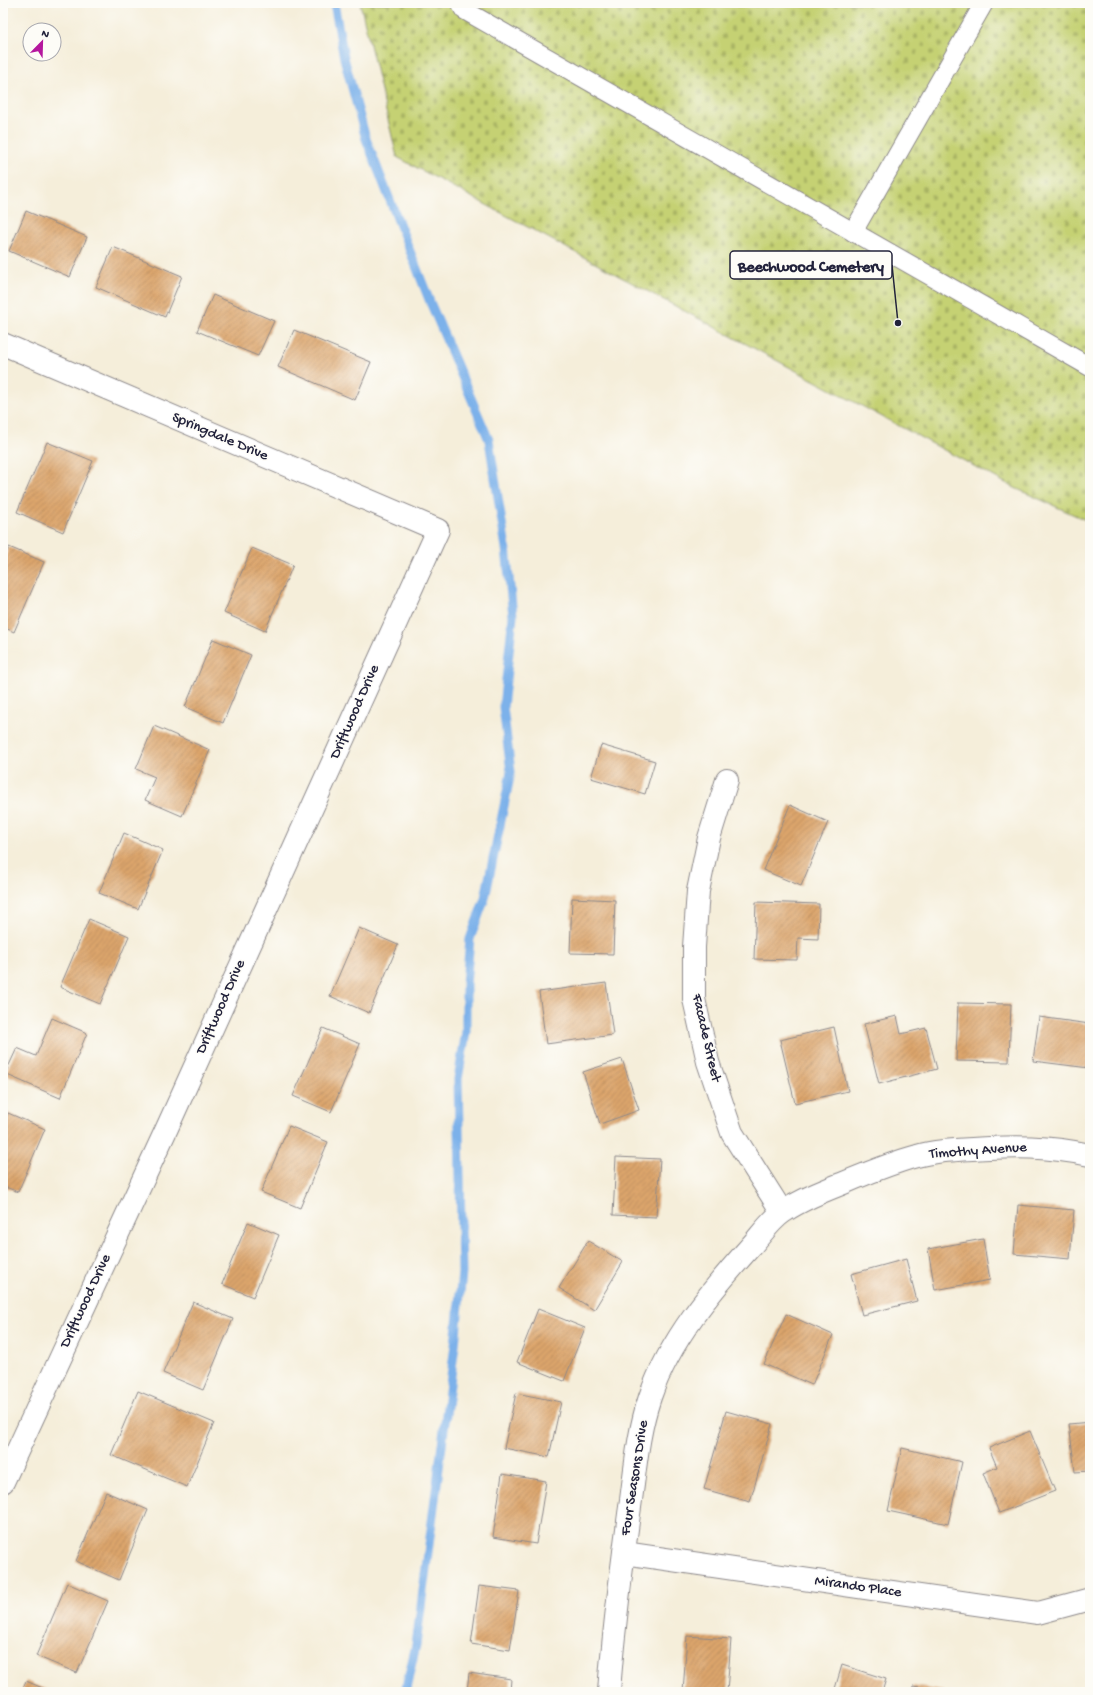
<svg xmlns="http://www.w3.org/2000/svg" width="1093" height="1695" font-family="'Gochi Hand',sans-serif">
<defs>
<pattern id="cemetery-stones" width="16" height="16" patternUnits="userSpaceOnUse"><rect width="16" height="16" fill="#c5d173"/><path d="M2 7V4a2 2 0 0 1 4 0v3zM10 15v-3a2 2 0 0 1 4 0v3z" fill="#a9b364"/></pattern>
<pattern id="building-hatch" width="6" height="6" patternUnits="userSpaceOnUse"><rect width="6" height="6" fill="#dca56c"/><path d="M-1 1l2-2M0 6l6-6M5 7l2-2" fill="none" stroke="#b2865a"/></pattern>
</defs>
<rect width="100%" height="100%" fill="#fdfcf7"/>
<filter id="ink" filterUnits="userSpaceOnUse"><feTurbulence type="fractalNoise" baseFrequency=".025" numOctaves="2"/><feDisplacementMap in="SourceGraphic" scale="8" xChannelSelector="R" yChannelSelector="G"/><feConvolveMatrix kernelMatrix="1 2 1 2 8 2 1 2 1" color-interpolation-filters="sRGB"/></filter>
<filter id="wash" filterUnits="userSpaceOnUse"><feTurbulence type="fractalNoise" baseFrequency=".012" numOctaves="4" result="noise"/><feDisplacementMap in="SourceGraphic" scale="16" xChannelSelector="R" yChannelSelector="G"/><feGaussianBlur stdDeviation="0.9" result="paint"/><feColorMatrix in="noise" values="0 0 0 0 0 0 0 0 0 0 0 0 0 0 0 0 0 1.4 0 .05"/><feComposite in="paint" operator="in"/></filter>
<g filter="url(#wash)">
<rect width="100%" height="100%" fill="#f5eeda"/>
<!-- cemetery -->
<path fill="url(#cemetery-stones)" stroke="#747a57" d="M 360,3 L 1090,3 L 1090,522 L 1015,488 L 397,157 Z"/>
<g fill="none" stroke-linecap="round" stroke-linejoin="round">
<!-- stream -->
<path stroke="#7cb1ea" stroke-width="9" d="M 334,3 L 344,58 L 366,139 L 430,302 L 489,440 L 506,548 L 513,616 L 503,707 L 511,772 L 485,898 L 470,939 L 466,984 L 466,1032 L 458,1079 L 462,1273 L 455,1345 L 416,1645 L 405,1692"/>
</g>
<g id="blocks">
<!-- building -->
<g fill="url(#building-hatch)">
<path d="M 26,211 L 87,237 L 70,277 L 9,251 Z"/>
<path d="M 113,247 L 182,276 L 165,317 L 96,287 Z"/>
<path d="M 213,295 L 274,321 L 258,356 L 197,331 Z"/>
<path d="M 294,330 L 371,362 L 355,400 L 278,367 Z"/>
<path d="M 47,442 L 93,461 L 63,532 L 17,512 Z"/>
<path d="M 9,547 L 44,562 L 14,632 L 3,627 L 3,561 Z"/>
<path d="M 252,548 L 293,565 L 265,631 L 224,613 Z"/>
<path d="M 213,639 L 251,655 L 223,723 L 185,707 Z"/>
<path d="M 154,726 L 210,750 L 182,816 L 145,800 L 155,777 L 136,769 Z"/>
<path d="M 601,745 L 655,761 L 645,794 L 591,778 Z"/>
<path d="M 790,805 L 828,822 L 801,886 L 763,870 Z"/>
<path d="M 124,833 L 163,850 L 138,909 L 99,893 Z"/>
<path d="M 572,898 L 615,900 L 613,954 L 570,953 Z"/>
<path d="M 756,902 L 819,904 L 818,939 L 798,938 L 797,960 L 754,959 Z"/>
<path d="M 89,919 L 129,936 L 100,1004 L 60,987 Z"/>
<path d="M 359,928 L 398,945 L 369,1013 L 330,996 Z"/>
<path d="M 606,983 L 613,1035 L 546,1044 L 539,992 Z"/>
<path d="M 958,1003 L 1011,1004 L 1009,1062 L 956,1061 Z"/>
<path d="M 897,1016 L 901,1034 L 926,1028 L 937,1069 L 879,1084 L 864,1024 Z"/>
<path d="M 1039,1017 L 1090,1024 L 1089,1068 L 1033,1061 Z"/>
<path d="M 52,1018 L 87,1033 L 60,1098 L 5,1074 L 17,1048 L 36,1056 Z"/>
<path d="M 834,1027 L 848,1091 L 795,1103 L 780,1040 Z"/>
<path d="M 323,1028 L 360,1044 L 331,1112 L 293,1096 Z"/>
<path d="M 622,1059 L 639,1110 L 600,1124 L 583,1072 Z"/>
<path d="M 8,1113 L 45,1129 L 18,1192 L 3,1186 L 3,1124 Z"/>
<path d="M 289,1126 L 328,1142 L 300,1208 L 261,1192 Z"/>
<path d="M 616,1157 L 660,1159 L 656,1217 L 613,1215 Z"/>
<path d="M 1018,1205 L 1074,1210 L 1070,1259 L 1014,1254 Z"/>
<path d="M 248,1222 L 279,1235 L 253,1297 L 222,1284 Z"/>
<path d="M 983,1239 L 990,1280 L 935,1290 L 928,1249 Z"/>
<path d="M 588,1241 L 623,1262 L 594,1310 L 559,1288 Z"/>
<path d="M 906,1259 L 917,1301 L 862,1315 L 851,1274 Z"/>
<path d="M 193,1302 L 233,1319 L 203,1390 L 163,1373 Z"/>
<path d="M 538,1309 L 585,1328 L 564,1381 L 517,1362 Z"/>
<path d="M 786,1314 L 833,1335 L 812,1385 L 764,1364 Z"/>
<path d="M 138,1391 L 214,1423 L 187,1487 L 111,1455 Z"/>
<path d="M 516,1393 L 561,1402 L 549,1457 L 504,1448 Z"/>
<path d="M 726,1411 L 772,1424 L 750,1502 L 704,1489 Z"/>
<path d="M 1090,1422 L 1090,1471 L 1075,1472 L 1069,1424 Z"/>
<path d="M 1030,1431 L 1055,1491 L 999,1513 L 983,1473 L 997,1467 L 989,1448 Z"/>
<path d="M 902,1448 L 962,1462 L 948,1524 L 888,1511 Z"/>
<path d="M 502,1474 L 546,1481 L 536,1544 L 493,1537 Z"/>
<path d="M 106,1492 L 148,1510 L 119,1580 L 76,1561 Z"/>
<path d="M 67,1583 L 108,1601 L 77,1673 L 36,1656 Z"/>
<path d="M 479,1586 L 519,1591 L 510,1650 L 471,1644 Z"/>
<path d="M 687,1636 L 731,1639 L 727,1692 L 683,1692 Z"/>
<path d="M 842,1665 L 886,1679 L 882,1692 L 834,1692 Z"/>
<path d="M 469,1673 L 511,1679 L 510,1692 L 467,1692 Z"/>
<path d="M 26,1681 L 52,1692 L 21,1692 Z"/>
<path d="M 913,1686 L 943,1691 L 943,1692 L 912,1692 Z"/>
</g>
</g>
</g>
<g filter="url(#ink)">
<use href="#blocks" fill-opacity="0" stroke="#8c888a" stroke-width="1"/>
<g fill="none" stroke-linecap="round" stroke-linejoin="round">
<defs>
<g id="service">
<path d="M 460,3 L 464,10 L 1090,367"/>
<path d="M 853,232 L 984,3"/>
</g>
<g id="minor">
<path d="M 3,344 L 438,530 L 167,1128 L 3,1482"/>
<path d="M 727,780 L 709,838 L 698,891 L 694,947 L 694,999 L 708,1062 L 732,1133 L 782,1212"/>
<path d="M 624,1553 L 1038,1613 L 1090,1599"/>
<path d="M 609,1692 C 613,1633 621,1573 629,1514 C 635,1475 637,1435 650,1397 C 670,1339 711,1291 751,1246 C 761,1235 771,1220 783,1212 C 801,1200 821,1192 841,1184 C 865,1174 891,1163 917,1156 C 934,1151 953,1150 972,1149 C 1013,1146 1049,1146 1090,1155"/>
</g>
</defs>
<!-- service casing -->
<use href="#service" stroke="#8c888a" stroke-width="20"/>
<!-- minor casing -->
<use href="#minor" stroke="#8c888a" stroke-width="24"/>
<!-- service -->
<use href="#service" stroke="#fff" stroke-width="18"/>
<!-- minor -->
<use href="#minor" stroke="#fff" stroke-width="22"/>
</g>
</g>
<g text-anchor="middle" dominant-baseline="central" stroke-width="3" stroke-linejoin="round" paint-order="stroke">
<!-- street labels -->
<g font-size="15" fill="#22223b" stroke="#fdfcf7">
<text transform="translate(220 437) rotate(23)">Springdale Drive</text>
<text transform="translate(355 712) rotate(-66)">Driftwood Drive</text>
<text transform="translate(221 1007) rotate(-66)">Driftwood Drive</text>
<text transform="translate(706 1038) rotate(77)">Facade Street</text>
<text transform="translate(978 1151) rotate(-4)">Timothy Avenue</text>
<text transform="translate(86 1301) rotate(-65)">Driftwood Drive</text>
<text transform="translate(635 1478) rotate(-81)">Four Seasons Drive</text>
<text transform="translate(858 1587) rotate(8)">Mirando Place</text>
</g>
</g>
<!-- callouts -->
<path fill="none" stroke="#22223b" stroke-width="1.5" d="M898 323L892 265"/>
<circle fill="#22223b" stroke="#fdfcf7" stroke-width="1.5" cx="898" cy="323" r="4"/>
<rect fill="#fdfcf7" stroke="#22223b" stroke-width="1.5" x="730" y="251" width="162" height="28" rx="4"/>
<g font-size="16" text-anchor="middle" font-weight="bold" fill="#22223b">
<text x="811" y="271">Beechwood Cemetery</text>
</g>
<!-- margin -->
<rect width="1093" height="1695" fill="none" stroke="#fdfcf7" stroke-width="16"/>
<!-- north arrow -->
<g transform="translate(42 42) rotate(23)"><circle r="19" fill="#fdfcf7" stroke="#a5a5ac"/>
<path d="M0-3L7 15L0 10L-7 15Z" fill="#b5179e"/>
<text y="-6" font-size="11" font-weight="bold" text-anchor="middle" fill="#22223b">N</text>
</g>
</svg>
